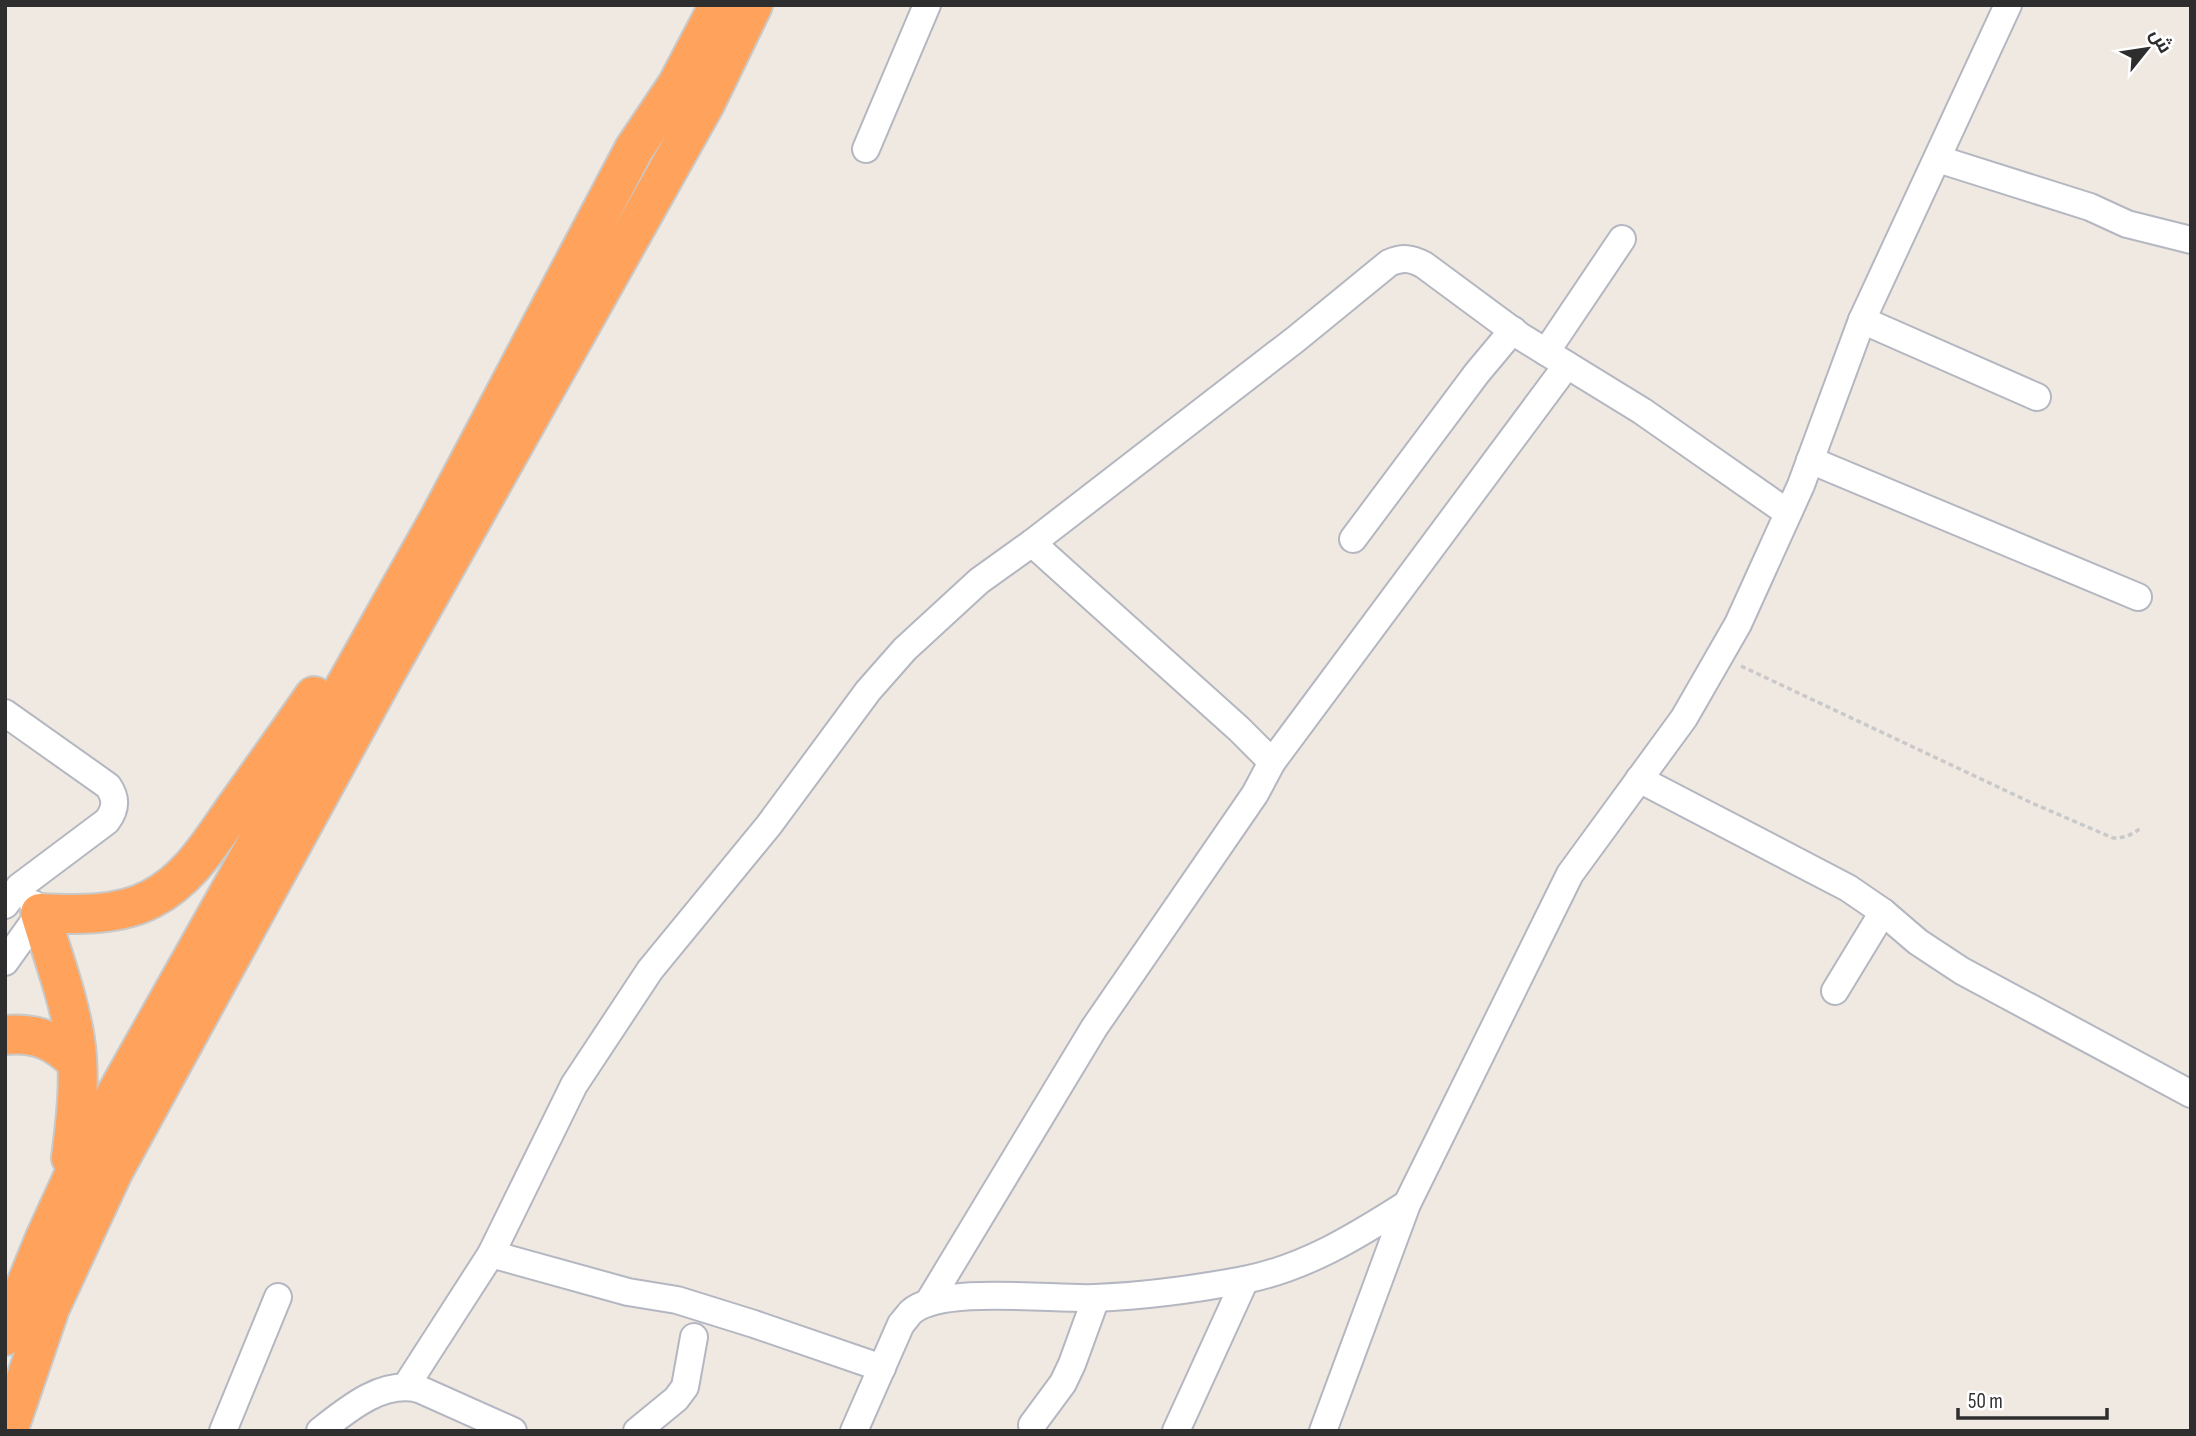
<svg xmlns="http://www.w3.org/2000/svg" width="2196" height="1436" font-family="'Sofia Sans Condensed',Cairo,sans-serif">
<rect width="100%" height="100%" fill="#efe9e1"/>
<g fill="none" stroke-linecap="round" stroke-linejoin="round">
<defs>
<g id="minor">
<path d="M 866,149 L 927,5"/>
<path d="M 1938,159 L 2090,207 L 2127,224 L 2191,240"/>
<path d="M 1862,320 L 2037,397"/>
<path d="M 1546,352 L 1622,239"/>
<path d="M 1810,460 L 2138,597"/>
<path d="M 1353,539 L 1477,373 L 1513,330"/>
<path d="M 5,713 L 108,786 C 117,799 116,809 107,821 L 19,887 L 5,905"/>
<path d="M 1272,762 L 1567,365"/>
<path d="M 1639,779 L 1848,888 L 1883,912 L 1918,942 L 1962,971 L 2191,1094"/>
<path d="M 5,962 L 40,913 L 33,904"/>
<path d="M 1835,991 L 1883,912"/>
<path d="M 491,1254 L 628,1292 L 677,1300 L 754,1324 L 882,1368"/>
<path d="M 928,1303 L 1094,1028 L 1255,794 L 1272,762 L 1239,729 L 1032,543"/>
<path d="M 406,1386 L 491,1254 L 574,1085 L 650,970 L 769,825 L 868,691 L 905,649 L 979,581 L 1032,543 L 1296,339 L 1389,263 C 1403,257 1411,258 1424,265 L 1520,336 L 1642,411 L 1788,513"/>
<path d="M 1032,1425 L 1063,1383 L 1072,1364 L 1096,1298"/>
<path d="M 223,1431 L 278,1297"/>
<path d="M 320,1431 C 348,1409 382,1380 419,1389 L 513,1431"/>
<path d="M 637,1431 L 676,1399 L 685,1387 L 694,1337"/>
<path d="M 854,1431 L 901,1324 C 905,1320 908,1315 911,1312 C 942,1285 1053,1300 1095,1298 C 1144,1296 1196,1289 1244,1280 C 1305,1268 1355,1237 1407,1204"/>
<path d="M 1176,1431 L 1245,1280"/>
<path d="M 1323,1431 L 1407,1204 L 1570,874 L 1684,718 L 1738,624 L 1801,485 L 1862,320 L 2008,5"/>
</g>
<g id="highway">
<path d="M 5,1035 C 37,1032 55,1041 77,1062"/>
<path d="M 71,1158 C 76,1118 81,1079 75,1039 C 68,996 52,954 40,913 C 75,915 119,916 151,899 C 192,878 214,837 240,801 C 265,766 290,731 314,696"/>
<path d="M 5,1336 L 45,1238 L 88,1144 L 440,517 L 634,149 L 677,85 L 719,5"/>
<path d="M 8,1431 L 50,1308 L 113,1172 L 383,678 L 705,104 L 753,5"/>
</g>
</defs>
<!-- minor casing -->
<use href="#minor" stroke="#b4b7c1" stroke-width="30"/>
<!-- highway casing -->
<use href="#highway" stroke="#c9c9c9" stroke-width="42"/>
<!-- path -->
<path stroke="#c9c9c9" stroke-width="3.5" stroke-dasharray="5 3.5" stroke-linecap="butt" d="M 1741,666 L 2032,803 L 2113,838 C 2125,838 2132,835 2142,827"/>
<!-- minor -->
<use href="#minor" stroke="#fff" stroke-width="26"/>
<!-- highway -->
<use href="#highway" stroke="#ffa35c" stroke-width="38"/>
</g>
<!-- border -->
<rect width="2196" height="1436" fill="none" stroke="#2e2e2e" stroke-width="14"/>
<!-- north arrow -->
<g transform="translate(2147 49) rotate(60)" stroke="#ffffff" stroke-width="5" paint-order="stroke">
<path d="M0-5L12 26L0 18L-12 26Z" fill="#2e2e2e"/>
<text y="-10" font-size="19" font-weight="bold" text-anchor="middle" fill="#2e2e2e">ش</text>
</g>
<!-- scale -->
<path d="M1958 1408v10h149v-10" fill="none" stroke="#2e2e2e" stroke-width="3.5"/>
<text x="1968" y="1408" font-size="21" fill="#2e2e2e" stroke="#ffffff" stroke-width="5" paint-order="stroke">50 m</text>
</svg>
